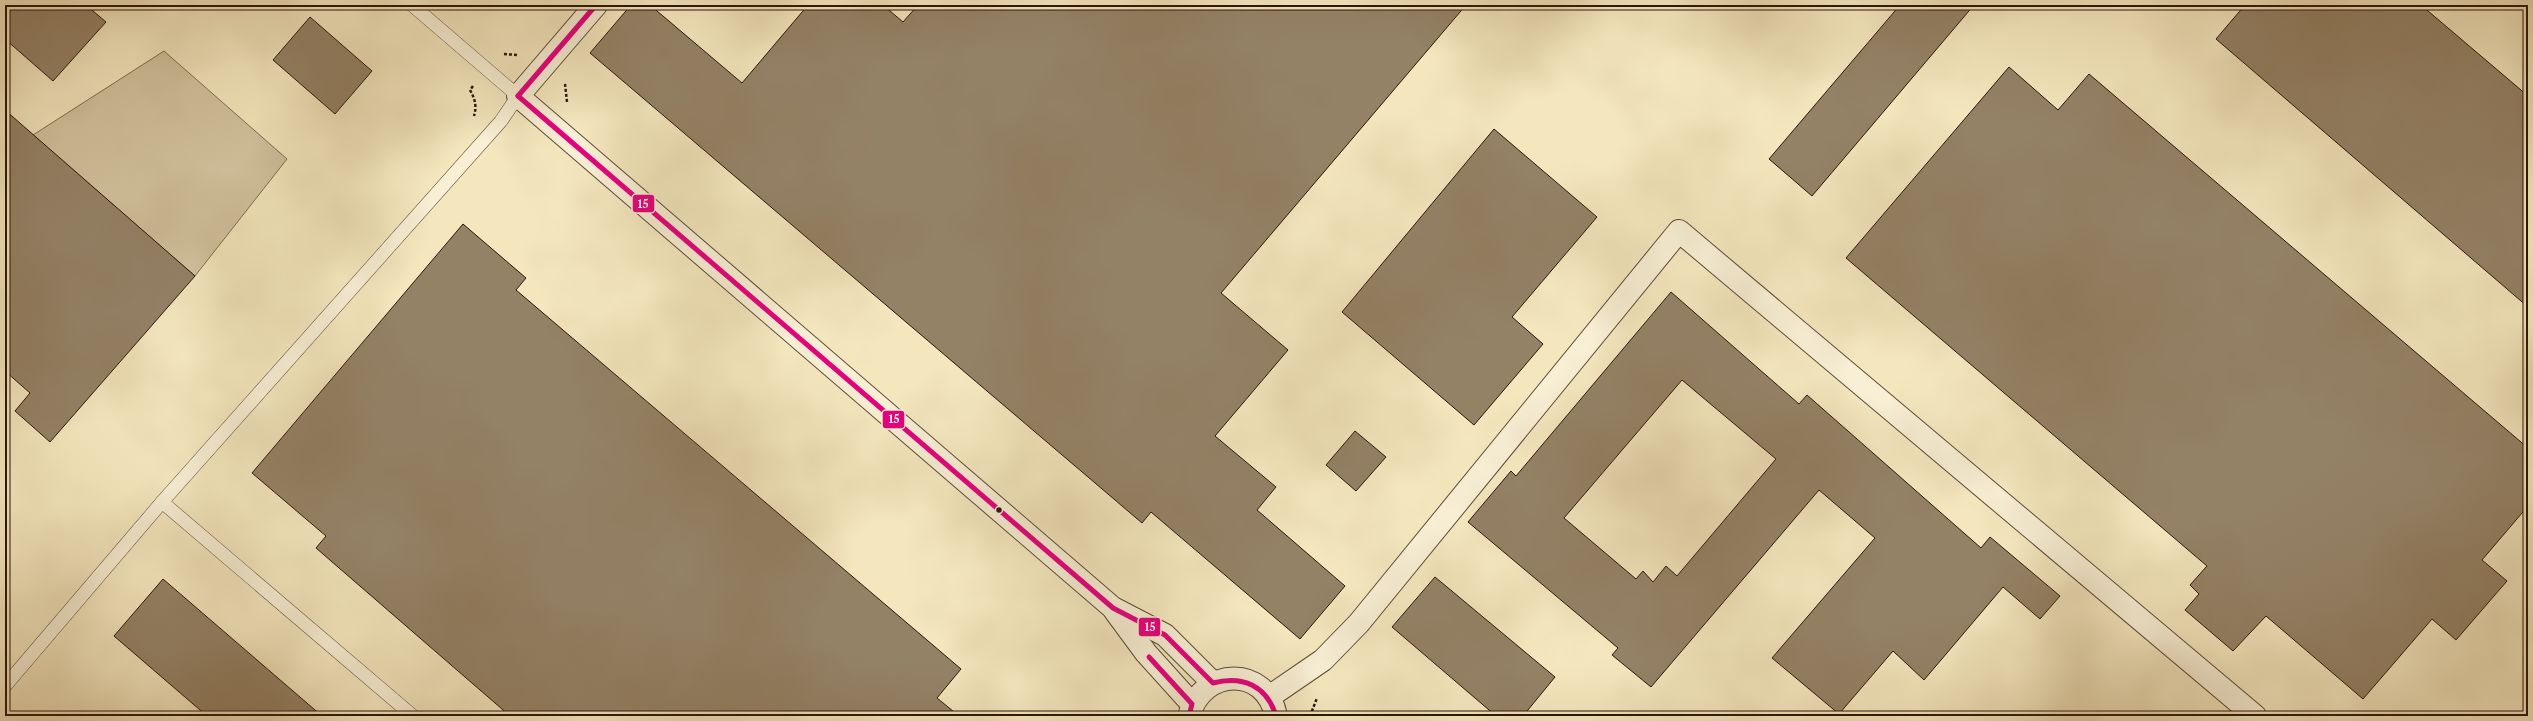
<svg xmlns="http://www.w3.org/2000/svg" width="2533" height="721" font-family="'Libre Caslon Text',serif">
<rect width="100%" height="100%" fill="#f4e7be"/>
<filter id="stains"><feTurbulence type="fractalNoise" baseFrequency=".005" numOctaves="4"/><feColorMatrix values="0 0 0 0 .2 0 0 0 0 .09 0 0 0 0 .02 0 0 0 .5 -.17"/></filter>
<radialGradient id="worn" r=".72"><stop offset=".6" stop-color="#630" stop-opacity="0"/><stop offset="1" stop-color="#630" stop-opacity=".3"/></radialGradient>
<!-- green -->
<path fill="#d2c39f" stroke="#806c54" d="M 164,51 L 287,159 L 195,276 L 33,135 Z"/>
<!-- building -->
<g fill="#948267" stroke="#2d1508" fill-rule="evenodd">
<path d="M 5,5 L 86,5 L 106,22 L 53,81 L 5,39 Z"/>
<path d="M 631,5 L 650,5 L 742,83 L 808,5 L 883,5 L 903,22 L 918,5 L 1466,5 L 1221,293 L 1288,350 L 1215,436 L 1276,487 L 1257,510 L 1345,586 L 1300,639 L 1151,512 L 1142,523 L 590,53 Z"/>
<path d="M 1900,5 L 1974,5 L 1812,196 L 1769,159 Z"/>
<path d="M 2245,5 L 2421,5 L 2528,96 L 2528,307 L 2216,39 Z"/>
<path d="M 310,17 L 372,71 L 335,114 L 273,60 Z"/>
<path d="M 2009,67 L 2058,110 L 2089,74 L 2528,448 L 2528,506 L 2482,560 L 2507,581 L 2456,640 L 2432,619 L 2363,699 L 2266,616 L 2233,651 L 2185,610 L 2199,594 L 2190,585 L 2207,566 L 1846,258 Z"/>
<path d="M 5,110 L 195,276 L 50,442 L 15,411 L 30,393 L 5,371 Z"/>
<path d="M 1494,129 L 1597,217 L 1512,317 L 1543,344 L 1474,425 L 1342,312 Z"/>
<path d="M 463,224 L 526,278 L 516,290 L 961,669 L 937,698 L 959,716 L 510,716 L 316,548 L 326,536 L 252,473 Z"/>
<path d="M 1671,292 L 1799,404 L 1807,395 L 1981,548 L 1990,537 L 2060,596 L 2040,619 L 2003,587 L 1924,680 L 1893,651 L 1839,714 L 1772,658 L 1875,538 L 1819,490 L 1651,687 L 1612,655 L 1618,648 L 1468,522 L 1511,471 L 1516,476 ZM 1682,380 L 1776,459 L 1677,576 L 1666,566 L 1653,582 L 1643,571 L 1636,579 L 1564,518 Z"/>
<path d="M 1355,431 L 1386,457 L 1356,491 L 1326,465 Z"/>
<path d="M 1435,577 L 1555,677 L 1523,716 L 1496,716 L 1392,627 Z"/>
<path d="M 163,579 L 322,716 L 207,716 L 114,636 Z"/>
</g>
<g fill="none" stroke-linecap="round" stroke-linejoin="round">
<defs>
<g id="lane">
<path d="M 162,502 L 413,716"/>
<path d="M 5,686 L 162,502 L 501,121 L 518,96 L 412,5"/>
</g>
<g id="street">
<path d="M 596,5 L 518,96 L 1113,608 L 1165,635 L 1213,683"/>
<path d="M 1115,611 L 1146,653 L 1192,704"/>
<path d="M 1269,697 L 1323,660 L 1359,623 L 1679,231 L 2255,716"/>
<path d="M 1189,716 C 1202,667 1266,665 1276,716"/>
</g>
</defs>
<!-- lane casing -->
<use href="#lane" stroke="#5f4a36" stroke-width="14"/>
<!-- street casing -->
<use href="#street" stroke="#5f4a36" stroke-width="24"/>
<!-- path -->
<g stroke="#2d1508" stroke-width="2.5" stroke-dasharray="3 2" stroke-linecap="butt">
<path d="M 504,54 L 517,55"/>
<path d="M 565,84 L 567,102"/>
<path d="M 473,86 L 470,90 C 475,99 477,106 474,116"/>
<path d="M 1310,716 L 1317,698"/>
</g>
<!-- lane -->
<use href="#lane" stroke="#f8efd5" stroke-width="13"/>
<!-- street -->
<use href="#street" stroke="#f8efd5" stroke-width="22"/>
<defs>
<g id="bus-1">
<path d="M 518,96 L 1113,608 L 1165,635 L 1213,683 C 1243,675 1267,686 1276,716"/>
<path d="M 518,96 L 596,5"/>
<path d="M 1149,657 L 1192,704 L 1189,716"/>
</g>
</defs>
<!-- bus-1 casing -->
<use href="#bus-1" stroke="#f8efd5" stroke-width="8"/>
<!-- bus-1 -->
<use href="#bus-1" stroke="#e5007d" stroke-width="5"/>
</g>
<!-- markers -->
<circle fill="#2d1508" stroke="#f8efd5" stroke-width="1.5" cx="999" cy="510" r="3.5"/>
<g stroke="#f8efd5" stroke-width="1.5">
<rect x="632" y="194" width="23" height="19" rx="4" fill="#e5007d"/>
<rect x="882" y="410" width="23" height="19" rx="4" fill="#e5007d"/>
<rect x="1138" y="617" width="23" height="20" rx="4" fill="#e5007d"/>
</g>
<g font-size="11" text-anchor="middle" font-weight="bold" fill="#fff">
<text x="643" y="208">15</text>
<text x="894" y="423">15</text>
<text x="1150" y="631">15</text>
</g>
<!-- margin -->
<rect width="2533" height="721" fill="none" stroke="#f4e7be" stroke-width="20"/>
<rect x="6" y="6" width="2521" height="709" fill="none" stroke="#2d1508" stroke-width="2"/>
<rect x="10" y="10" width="2513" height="701" fill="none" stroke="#2d1508"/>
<rect width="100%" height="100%" filter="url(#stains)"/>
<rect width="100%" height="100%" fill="url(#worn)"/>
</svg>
